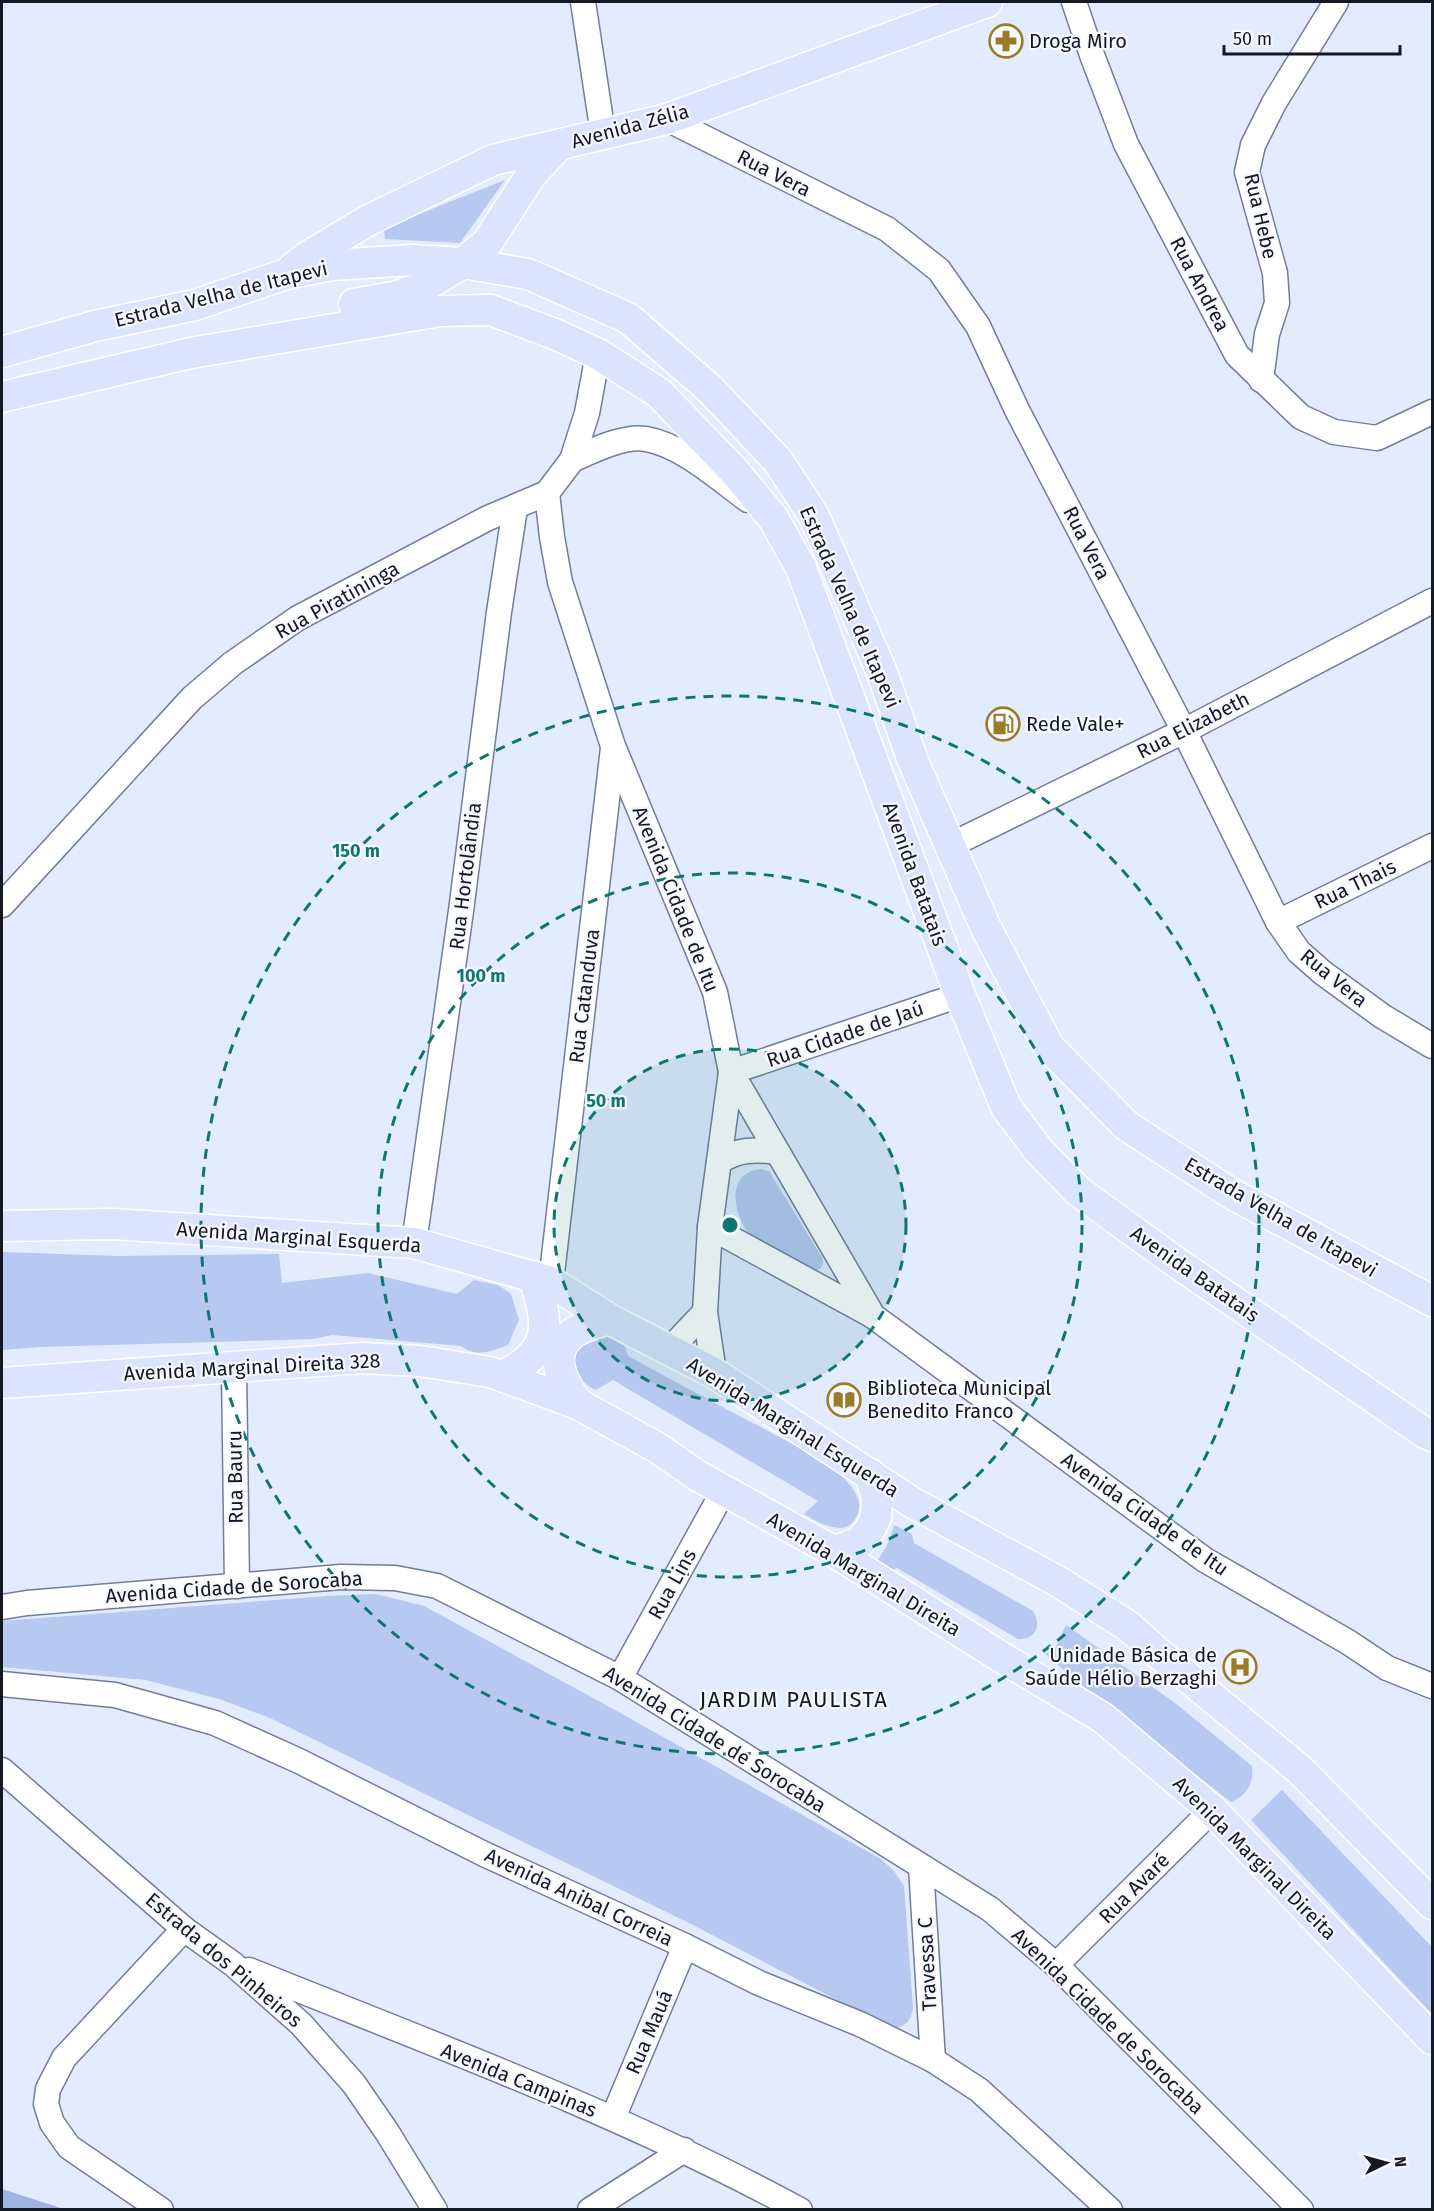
<svg xmlns="http://www.w3.org/2000/svg" width="1434" height="2211" font-family="'Fira Sans',sans-serif">
<rect width="100%" height="100%" fill="#e3ebff"/>
<!-- green -->
<g fill="#b7c8f1">
<path d="M 505,180 L 460,243 L 385,239 L 384,228 Z"/>
<path d="M 761,1169 L 769,1171 L 823,1259 C 824,1266 820,1271 813,1271 C 799,1263 767,1251 756,1241 C 734,1223 722,1172 761,1169 Z"/>
<path d="M 2,1252 L 118,1256 L 279,1254 L 282,1283 L 368,1273 L 457,1294 L 474,1280 L 498,1285 L 511,1294 L 519,1320 L 508,1345 C 491,1351 477,1358 461,1346 L 332,1335 L 313,1339 L 42,1347 L 2,1350 Z"/>
<path d="M 606,1333 L 623,1342 L 628,1356 C 675,1382 722,1407 770,1432 C 786,1442 816,1453 830,1465 C 841,1475 862,1493 859,1509 C 852,1541 822,1525 804,1514 L 818,1501 L 613,1380 L 596,1390 C 580,1383 563,1360 580,1344 C 585,1339 599,1336 606,1333 Z"/>
<path d="M 894,1525 L 912,1534 L 914,1543 L 1033,1611 C 1042,1625 1036,1640 1018,1639 L 897,1568 L 887,1572 L 874,1565 C 884,1552 890,1541 894,1525 Z"/>
<path d="M 376,1594 L 424,1606 L 606,1705 L 881,1859 L 894,1871 L 904,1886 L 913,2007 C 912,2020 905,2027 893,2029 L 693,1925 L 270,1718 L 219,1699 L 146,1680 L 2,1667 L 2,1621 L 327,1596 Z"/>
<path d="M 1066,1625 L 1175,1703 L 1252,1766 C 1254,1784 1247,1795 1231,1802 L 1108,1707 L 1045,1654 L 1056,1647 Z"/>
<path d="M 1282,1790 L 1432,1947 L 1432,2014 L 1251,1820 Z"/>
</g>
<!-- forest -->
<path fill="#a1b3e1" d="M 2,2189 L 64,2209 L 2,2209 Z"/>
<g fill="none" stroke-linecap="round" stroke-linejoin="round">
<defs>
<g id="minor">
<path d="M 583,2 L 603,134"/>
<path d="M 1074,2 L 1092,55 L 1126,144 L 1237,355 L 1301,417 L 1334,432 L 1377,438 L 1432,412"/>
<path d="M 667,119 L 887,229 L 939,270 L 978,326 L 1017,410 L 1184,731 L 1278,922 L 1299,952 L 1323,973 L 1382,1016 L 1432,1046"/>
<path d="M 1261,380 L 1267,334 L 1277,303 L 1275,273 L 1247,172 L 1253,145 L 1274,103 L 1336,2"/>
<path d="M 572,460 C 592,451 624,435 646,439 C 682,445 719,479 748,500"/>
<path d="M 547,493 L 552,537 L 560,582 L 613,746 L 715,992 L 731,1072 L 873,1316 L 1205,1560 L 1348,1642 L 1387,1668 L 1432,1686"/>
<path d="M 951,845 L 1184,731 L 1432,601"/>
<path d="M 2,905 L 192,698 L 233,663 L 298,618 L 488,518 L 547,493 L 572,460 L 587,413 L 598,354"/>
<path d="M 1278,922 L 1432,846"/>
<path d="M 731,1072 L 960,995"/>
<path d="M 719,1162 C 737,1149 755,1149 777,1152"/>
<path d="M 710,1227 L 873,1316"/>
<path d="M 414,1243 L 461,911 L 499,612 L 515,508"/>
<path d="M 551,1282 L 613,748"/>
<path d="M 669,1350 L 705,1312"/>
<path d="M 234,1368 L 237,1586"/>
<path d="M 714,1373 L 705,1312 L 710,1227 L 731,1072"/>
<path d="M 2,1607 L 27,1603 L 341,1577 L 395,1578 L 437,1586 L 620,1678 L 990,1909 L 1056,1965 L 1301,2210"/>
<path d="M 620,1678 L 724,1490"/>
<path d="M 2,1684 L 115,1695 L 215,1723 L 299,1761 L 484,1854 L 685,1946 L 759,1983 L 860,2024 L 933,2060 L 979,2090 L 1110,2210"/>
<path d="M 2,1770 L 184,1929 L 233,1964 L 301,2024 L 354,2084 L 387,2132 L 435,2210"/>
<path d="M 921,1867 L 933,2060"/>
<path d="M 1056,1965 L 1212,1810"/>
<path d="M 249,1970 C 435,2045 623,2114 800,2210"/>
<path d="M 613,2118 L 685,1946"/>
<path d="M 161,2210 L 69,2147 L 52,2123 L 46,2104 L 48,2089 L 64,2058 L 184,1929"/>
<path d="M 590,2210 L 684,2150"/>
</g>
<g id="major">
<path d="M 293,268 L 307,257 L 367,221 L 493,160 L 667,119 L 987,2"/>
<path d="M 354,304 L 394,297 L 421,288 L 463,263 L 487,243 L 531,175 L 558,146"/>
<path d="M 2,352 L 95,326 L 195,305 L 286,274 L 332,265 L 413,260 L 463,263 L 528,274 L 628,318 L 710,389 L 778,461 L 814,516 L 881,670 L 913,761 L 986,928 L 1049,1047 L 1127,1126 L 1232,1194 L 1432,1301"/>
<path d="M 2,397 L 191,353 L 440,311 L 491,310 L 557,335 L 598,354 L 659,393 L 736,473 L 773,518 L 801,568 L 960,995 L 1006,1107 L 1039,1151 L 1078,1191 L 1170,1258 L 1425,1433 L 1432,1436"/>
<path d="M 2,1226 L 112,1224 L 414,1243 L 551,1282 L 609,1319 L 714,1373 L 913,1503 L 1059,1582 L 1128,1626 L 1157,1652 L 1300,1770 L 1432,1904"/>
<path d="M 503,1376 C 553,1351 550,1324 533,1276"/>
<path d="M 2,1383 L 363,1358 L 420,1361 L 490,1372 L 578,1404 L 656,1447 L 698,1476 L 833,1551 L 1001,1657 L 1103,1718 L 1212,1810 L 1432,2039"/>
<path d="M 578,1404 C 563,1383 546,1354 573,1333 C 583,1326 597,1323 609,1319"/>
<path d="M 833,1551 L 859,1543 L 869,1531 L 876,1517 L 877,1499 L 870,1474"/>
</g>
</defs>
<!-- minor casing -->
<use href="#minor" stroke="#717e9b" stroke-width="27"/>
<!-- major casing -->
<use href="#major" stroke="#fff" stroke-width="33"/>
<!-- minor -->
<use href="#minor" stroke="#fff" stroke-width="24"/>
<!-- major -->
<use href="#major" stroke="#dae4fd" stroke-width="30"/>
</g>
<!-- distance rings -->
<circle cx="730" cy="1225" r="176" fill="#0f766e" fill-opacity=".12"/>
<g fill="none" stroke="#0f766e" stroke-width="3" stroke-dasharray="10 8">
<circle cx="730" cy="1225" r="176"/>
<circle cx="730" cy="1225" r="352"/>
<circle cx="730" cy="1225" r="529"/>
</g>
<!-- icons -->
<defs>
<symbol id="pharmacy-ring" viewBox="-11 -11 22 22"><circle r="9.5" fill="#f5f8ff" stroke="#9b7c26" stroke-width="1.5"/><path d="M-2-6h4v4h4v4h-4v4h-4v-4h-4v-4h4Z" fill="#9b7c26"/></symbol>
<symbol id="fuel-ring" viewBox="-11 -11 22 22"><circle r="9.5" fill="#f5f8ff" stroke="#9b7c26" stroke-width="1.5"/><path d="M-5.5-6h7V0h2V4h1.3V-2.5L3-4.5l.8-.8L6-3V5H2.5V1h-1V6h-7ZM-4.2-4.7v3.2H.2V-4.7Z" fill="#9b7c26"/></symbol>
<symbol id="library-ring" viewBox="-11 -11 22 22"><circle r="9.5" fill="#f5f8ff" stroke="#9b7c26" stroke-width="1.5"/><path d="M-6-4Q-3-5.5-.7-3.5V5Q-3 3-6 4ZM6-4Q3-5.5 .7-3.5V5Q3 3 6 4Z" fill="#9b7c26"/></symbol>
<symbol id="hospital-ring" viewBox="-11 -11 22 22"><circle r="9.5" fill="#f5f8ff" stroke="#9b7c26" stroke-width="1.5"/><path d="M-5-5h3v3.5h4V-5h3V5h-3V1.5h-4V5h-3Z" fill="#9b7c26"/></symbol>
</defs>
<g fill-rule="evenodd">
<use href="#pharmacy-ring" x="987" y="22" width="38" height="38"/>
<use href="#fuel-ring" x="984" y="705" width="38" height="38"/>
<use href="#library-ring" x="825" y="1381" width="38" height="38"/>
<use href="#hospital-ring" x="1221" y="1648" width="38" height="38"/>
</g>
<g text-anchor="middle" dominant-baseline="central" stroke-width="4.5" stroke-linejoin="round" paint-order="stroke">
<!-- poi labels -->
<g font-size="20" fill="#131823" stroke="#f5f8ff" text-anchor="start">
<text x="1029" y="41">Droga Miro</text>
<text x="1026" y="724">Rede Vale+</text>
<text x="867" y="1388">Biblioteca Municipal<tspan x="867" dy="23">Benedito Franco</tspan></text>
<text x="1217" y="1655" text-anchor="end">Unidade Básica de<tspan x="1217" dy="23">Saúde Hélio Berzaghi</tspan></text>
</g>
<!-- street labels -->
<g font-size="20" fill="#131823" stroke="#f5f8ff">
<text transform="translate(630 126) rotate(-15)">Avenida Zélia</text>
<text transform="translate(774 173) rotate(27)">Rua Vera</text>
<text transform="translate(1261 216) rotate(77)">Rua Hebe</text>
<text transform="translate(1200 284) rotate(62)">Rua Andrea</text>
<text transform="translate(221 294) rotate(-14)">Estrada Velha de Itapevi</text>
<text transform="translate(1087 543) rotate(63)">Rua Vera</text>
<text transform="translate(337 600) rotate(-29)">Rua Piratininga</text>
<text transform="translate(850 607) rotate(66)">Estrada Velha de Itapevi</text>
<text transform="translate(1193 725) rotate(-27)">Rua Elizabeth</text>
<text transform="translate(915 874) rotate(70)">Avenida Batatais</text>
<text transform="translate(465 876) rotate(-83)">Rua Hortolândia</text>
<text transform="translate(1355 884) rotate(-26)">Rua Thais</text>
<text transform="translate(676 899) rotate(68)">Avenida Cidade de Itu</text>
<text transform="translate(1334 978) rotate(39)">Rua Vera</text>
<text transform="translate(584 996) rotate(-83)">Rua Catanduva</text>
<text transform="translate(845 1034) rotate(-19)">Rua Cidade de Jaú</text>
<text transform="translate(1281 1217) rotate(30)">Estrada Velha de Itapevi</text>
<text transform="translate(299 1237) rotate(4)">Avenida Marginal Esquerda</text>
<text transform="translate(1195 1274) rotate(35)">Avenida Batatais</text>
<text transform="translate(252 1367) rotate(-3)">Avenida Marginal Direita 328</text>
<text transform="translate(793 1427) rotate(32)">Avenida Marginal Esquerda</text>
<text transform="translate(235 1477) rotate(-91)">Rua Bauru</text>
<text transform="translate(1145 1514) rotate(35)">Avenida Cidade de Itu</text>
<text transform="translate(864 1574) rotate(31)">Avenida Marginal Direita</text>
<text transform="translate(672 1584) rotate(-61)">Rua Lins</text>
<text transform="translate(234 1587) rotate(-4)">Avenida Cidade de Sorocaba</text>
<text transform="translate(715 1739) rotate(32)">Avenida Cidade de Sorocaba</text>
<text transform="translate(1255 1858) rotate(45)">Avenida Marginal Direita</text>
<text transform="translate(1134 1888) rotate(-45)">Rua Avaré</text>
<text transform="translate(579 1897) rotate(25)">Avenida Anibal Correia</text>
<text transform="translate(224 1960) rotate(40)">Estrada dos Pinheiros</text>
<text transform="translate(927 1964) rotate(-93)">Travessa C</text>
<text transform="translate(1108 2021) rotate(44)">Avenida Cidade de Sorocaba</text>
<text transform="translate(649 2032) rotate(-67)">Rua Mauá</text>
<text transform="translate(519 2080) rotate(22)">Avenida Campinas</text>
</g>
<!-- quarter labels -->
<g font-size="22" letter-spacing="1.5" fill="#131823" stroke="#f5f8ff">
<text x="794" y="1699">JARDIM PAULISTA</text>
</g>
</g>
<circle cx="730" cy="1225" r="9" fill="#0f766e" stroke="#f5f8ff" stroke-width="3"/>
<g font-size="18" text-anchor="middle" font-weight="bold" fill="#0f766e" stroke="#f5f8ff" stroke-width="4.5" stroke-linejoin="round" paint-order="stroke">
<text x="356" y="857">150 m</text>
<text x="481" y="982">100 m</text>
<text x="606" y="1107">50 m</text>
</g>
<!-- border -->
<rect width="1434" height="2211" fill="none" stroke="#131823" stroke-width="6"/>
<!-- north arrow -->
<g transform="translate(1386 2163) rotate(85)" stroke="#f5f8ff" stroke-width="4.5" paint-order="stroke">
<path d="M0-4.5L10 22L0 15L-10 22Z" fill="#131823"/>
<text y="-9" font-size="16" font-weight="bold" text-anchor="middle" fill="#131823">N</text>
</g>
<!-- scale -->
<path d="M1224 45v9h176v-9" fill="none" stroke="#131823" stroke-width="3"/>
<text x="1233" y="45" font-size="18" fill="#131823" stroke="#f5f8ff" stroke-width="4.5" paint-order="stroke">50 m</text>
</svg>
